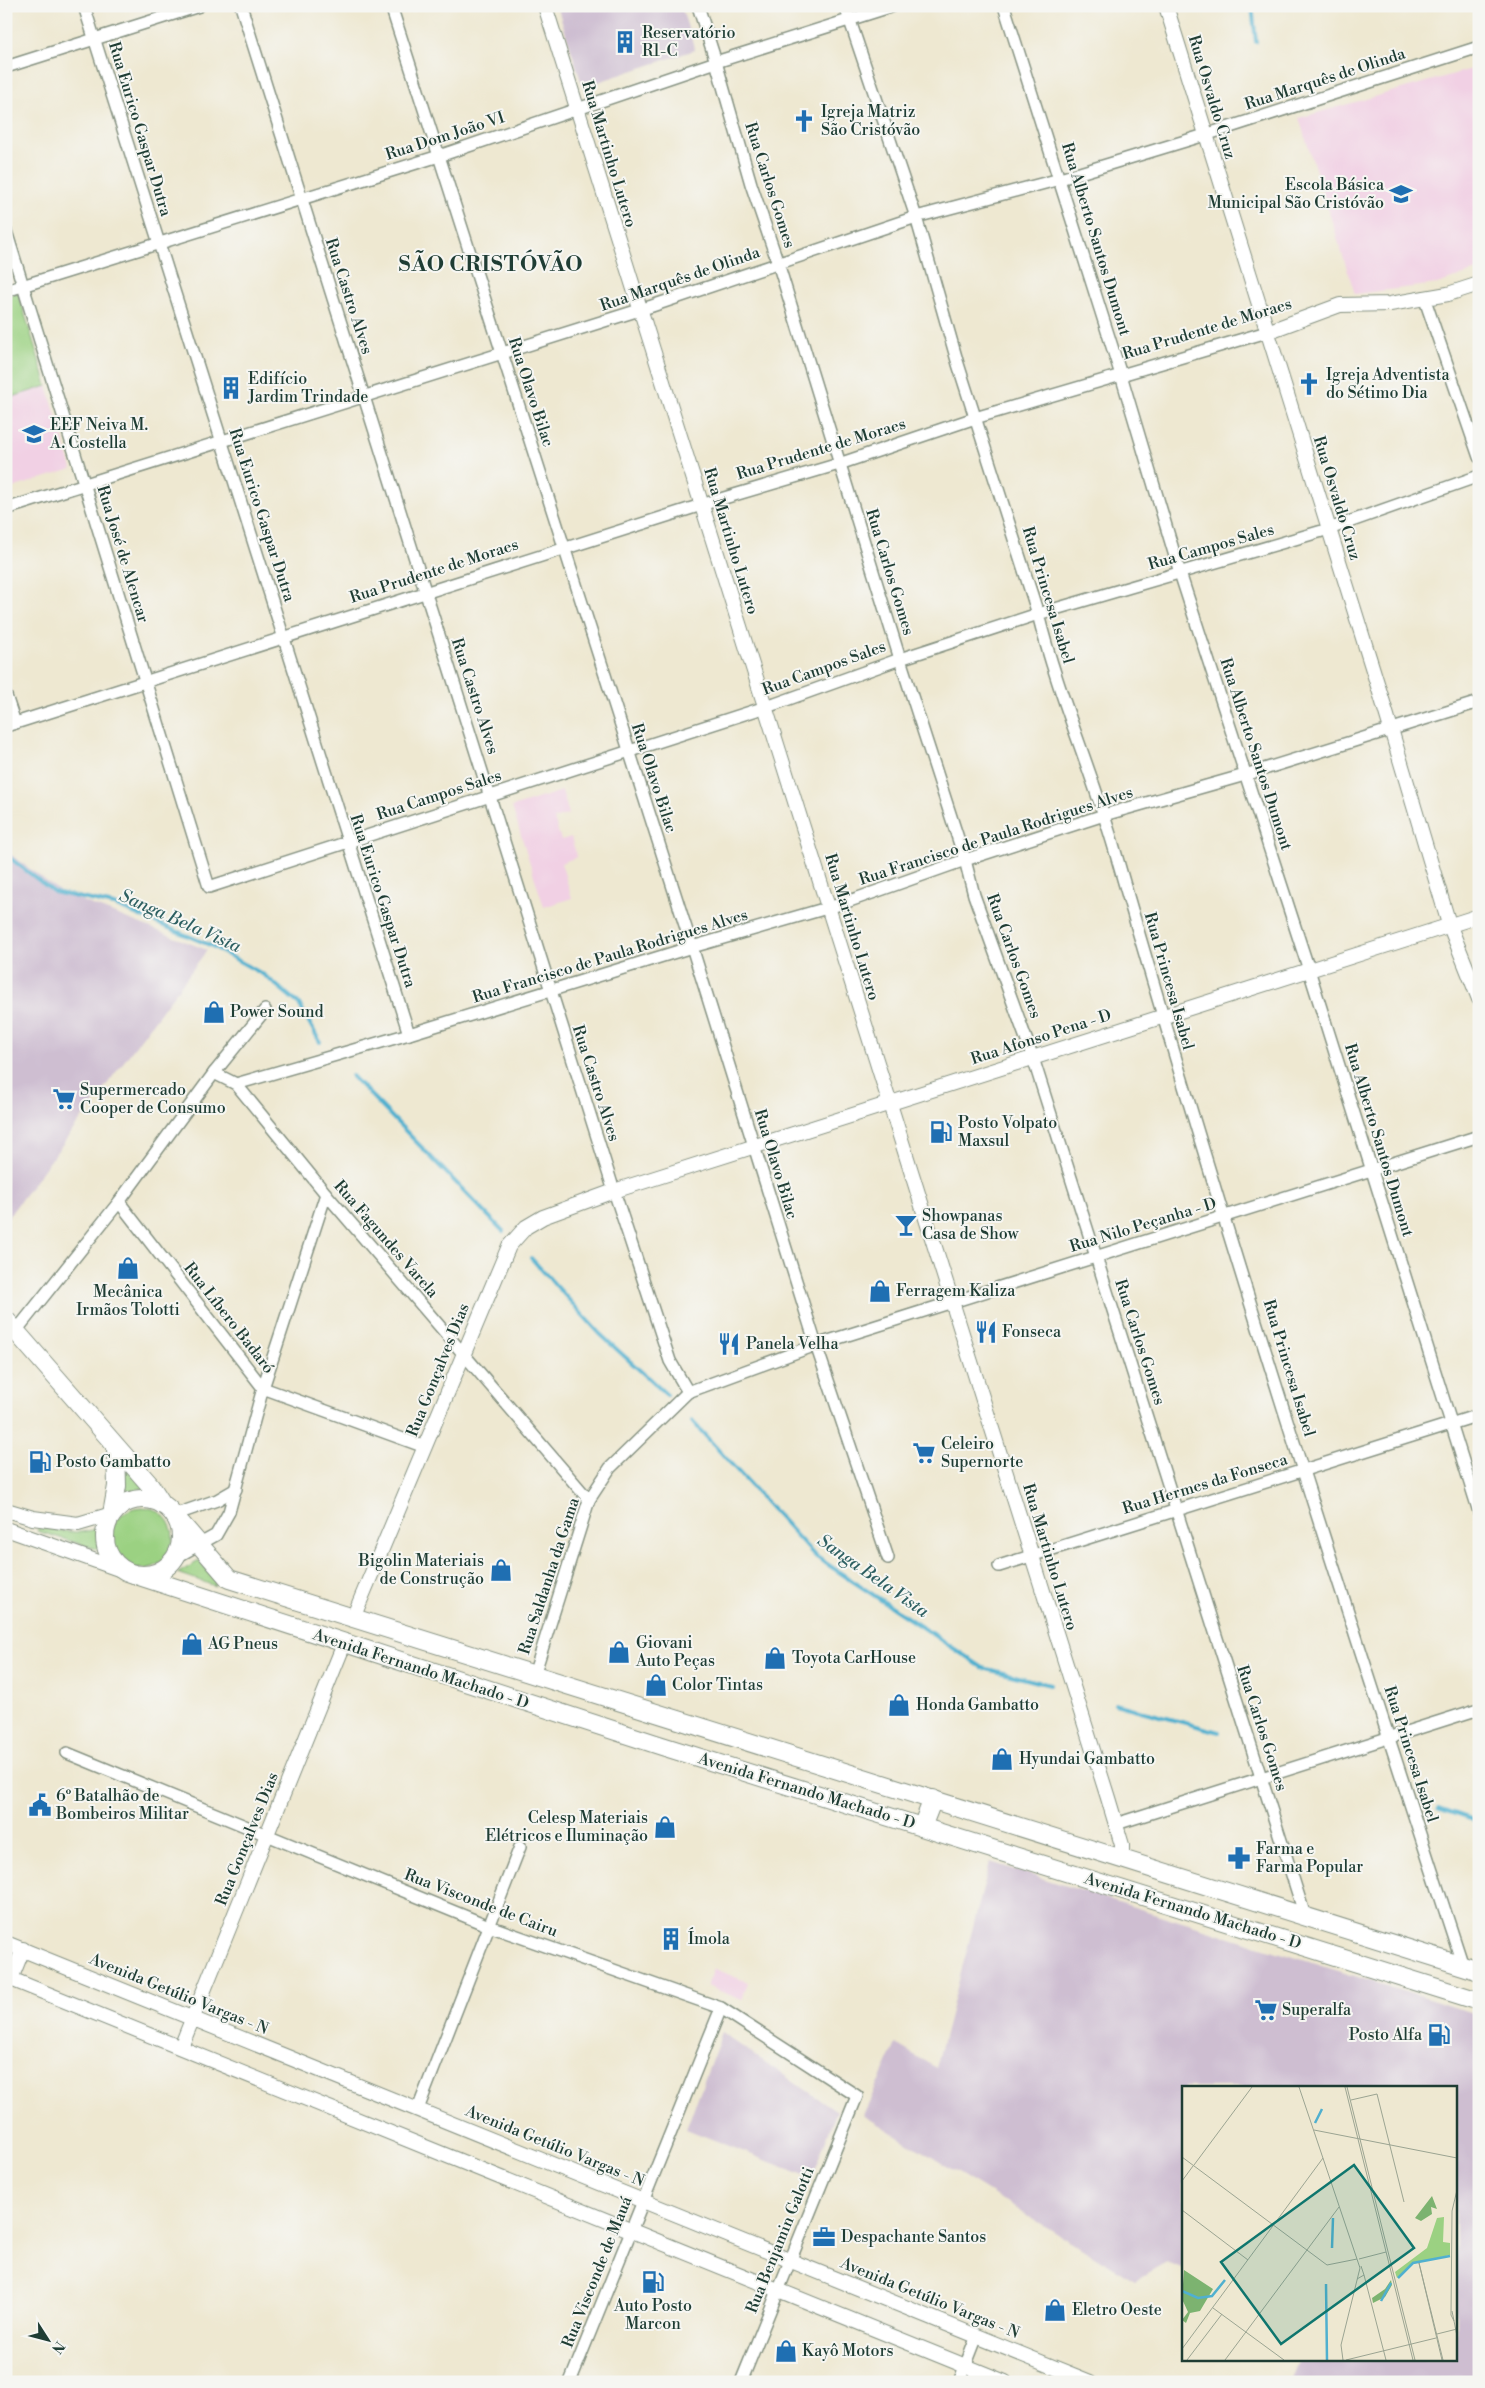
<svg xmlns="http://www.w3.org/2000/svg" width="1485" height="2388" font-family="'Libre Bodoni',serif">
<rect width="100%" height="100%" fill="#f6f6f2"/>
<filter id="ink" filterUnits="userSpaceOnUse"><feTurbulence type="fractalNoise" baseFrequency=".02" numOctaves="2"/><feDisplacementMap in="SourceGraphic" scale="10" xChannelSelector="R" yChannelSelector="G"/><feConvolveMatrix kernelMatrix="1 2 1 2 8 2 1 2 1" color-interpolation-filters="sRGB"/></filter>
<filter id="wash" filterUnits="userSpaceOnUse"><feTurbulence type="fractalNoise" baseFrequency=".0096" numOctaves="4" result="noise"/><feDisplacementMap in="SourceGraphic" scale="20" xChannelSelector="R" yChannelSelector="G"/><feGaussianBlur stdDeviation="1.12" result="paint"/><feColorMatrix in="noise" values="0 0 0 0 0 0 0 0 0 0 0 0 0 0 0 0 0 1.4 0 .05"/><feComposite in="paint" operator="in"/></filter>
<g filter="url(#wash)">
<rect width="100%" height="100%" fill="#eee8d1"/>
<!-- built -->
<g fill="#f1d0e4">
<path d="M 1479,67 L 1479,270 L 1437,284 L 1355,294 L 1299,118 Z"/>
<path d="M 47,386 L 72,469 L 6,490 L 6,399 Z"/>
<path d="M 562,791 L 569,814 L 554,819 L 561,840 L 571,837 L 577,857 L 561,863 L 572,898 L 544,907 L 512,807 Z"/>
<path d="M 714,1969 L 748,1982 L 742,2000 L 707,1986 Z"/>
</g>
<!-- industrial -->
<g fill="#cebed1">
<path d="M 557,6 L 681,6 L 695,50 L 583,87 Z"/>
<path d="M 6,851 L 62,893 L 207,950 L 6,1220 Z"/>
<path d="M 990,1862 L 1479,2015 L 1479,2382 L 1290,2382 L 1299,2359 L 1456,2359 L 1456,2087 L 1184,2087 L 1184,2269 L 1167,2262 L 1135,2281 L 863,2115 L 896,2044 L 936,2068 Z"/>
<path d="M 722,2033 L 837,2111 L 811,2178 L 686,2129 Z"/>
</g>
<!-- green -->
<g fill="#9bd182" stroke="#5d875b">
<path d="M 18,292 L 47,386 L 6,399 L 6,296 Z"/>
<path d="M 121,1458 L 147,1489 L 139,1489 L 119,1498 Z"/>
<circle cx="142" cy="1538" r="31"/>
<path d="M 39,1527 C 59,1530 79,1536 98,1528 L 100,1550 L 37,1531 Z"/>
<path d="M 199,1561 L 216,1579 L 215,1586 L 178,1573 Z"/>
</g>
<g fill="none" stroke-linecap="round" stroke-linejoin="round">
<!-- stream -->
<g stroke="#50b0cf" stroke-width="4">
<path d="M 1252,6 L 1256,42"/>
<path d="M 6,855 L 54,892 L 114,905 L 212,946 L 264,975 L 299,1004 L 320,1042"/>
<path d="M 352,1076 L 503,1231"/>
<path d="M 531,1258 L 600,1334 L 667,1395"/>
<path d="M 692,1421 L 815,1556 L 983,1668 L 1050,1685"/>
<path d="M 1115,1704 L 1219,1732"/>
<path d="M 1439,1808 L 1479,1822"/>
</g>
</g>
</g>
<g filter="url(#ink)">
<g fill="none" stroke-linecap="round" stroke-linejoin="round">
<defs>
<g id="minor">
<path d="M 84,6 L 409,1034"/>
<path d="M 241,6 L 614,1191 L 670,1361 L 688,1392"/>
<path d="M 391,6 L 692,947 L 816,1345 L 888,1558"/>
<path d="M 698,6 L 716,62 L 751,184 L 778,263 L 900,659 L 965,860 L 974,895 L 1033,1058 L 1305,1916"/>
<path d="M 845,6 L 916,217 L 958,364 L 1038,614 C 1058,695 1092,771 1115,851 C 1222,1225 1342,1596 1463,1966"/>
<path d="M 1004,6 L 1121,375 L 1180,573 L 1309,970 L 1479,1512"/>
<path d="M 6,67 L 199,6"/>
<path d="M 6,231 L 209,887 L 775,704 L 900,659 L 1038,614 L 1329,529 L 1479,476"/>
<path d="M 6,291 L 439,156 L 716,62 L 893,6"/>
<path d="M 1424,297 L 1479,457"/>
<path d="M 6,509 L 652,306 L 916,217 L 1060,179 L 1205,135 L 1479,47"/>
<path d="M 6,696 L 15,723"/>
<path d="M 6,726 L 714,501 L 839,464 L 975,418 L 1267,332"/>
<path d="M 214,1073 L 236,1084 L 326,1194 L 589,1500"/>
<path d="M 236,1084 L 409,1034 L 692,947 L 841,904 L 965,860 L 1104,815 L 1245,775 L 1479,702"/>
<path d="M 119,1202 L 263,1388 L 425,1447"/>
<path d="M 16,1331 L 119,1202 L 214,1073 L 265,1010"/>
<path d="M 174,1515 L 217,1500 L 236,1489"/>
<path d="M 175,1558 L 216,1535 L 229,1512 L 263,1388 L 326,1194"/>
<path d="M 999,1566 L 1479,1415"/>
<path d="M 534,1675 L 589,1500 L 610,1468 L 688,1392 L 816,1345 L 1479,1136"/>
<path d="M 67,1753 L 489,1926 L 721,2008 L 857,2096 L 741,2382"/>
<path d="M 1116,1824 L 1479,1709"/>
<path d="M 418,2109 L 520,1847"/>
<path d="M 570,2382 L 721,2008"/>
<path d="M 959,2382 L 977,2336"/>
</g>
<g id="tertiary">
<path d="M 545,6 L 1108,1798 L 1122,1845 L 1122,1859"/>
<path d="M 1166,6 L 1382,699 L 1449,924 L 1479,999"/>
<path d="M 1267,332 L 1340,305 L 1390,304 L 1448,294 L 1479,284"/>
<path d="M 6,1510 L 33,1518 L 78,1524 L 112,1514"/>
<path d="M 6,1529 L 124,1571"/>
<path d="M 353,1618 L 509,1246 L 526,1227 L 543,1217 L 614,1191 L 1479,916"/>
<path d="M 6,1943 L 1090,2382"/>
<path d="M 6,1977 L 1005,2382"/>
<path d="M 11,1979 L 23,1949"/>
<path d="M 181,2047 L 344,1644"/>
</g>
<g id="primary">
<path d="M 6,1320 L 150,1485 L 163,1505"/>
<circle cx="143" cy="1537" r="38"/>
<path d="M 112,1514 L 117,1486 L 116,1447"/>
<path d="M 174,1515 L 229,1579 L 1479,1971"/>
<path d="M 136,1575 L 662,1746 L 1479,2001"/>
<path d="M 922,1827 L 933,1799"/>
</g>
</defs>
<!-- minor casing -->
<use href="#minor" stroke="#869282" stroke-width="14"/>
<!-- tertiary casing -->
<use href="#tertiary" stroke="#869282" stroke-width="16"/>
<!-- primary casing -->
<use href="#primary" stroke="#869282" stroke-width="20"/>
<!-- minor -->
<use href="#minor" stroke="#fff" stroke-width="11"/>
<!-- tertiary -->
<use href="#tertiary" stroke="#fff" stroke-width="14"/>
<!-- primary -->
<use href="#primary" stroke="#fff" stroke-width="18"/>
</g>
</g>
<!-- icons -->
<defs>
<symbol id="building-bare" viewBox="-9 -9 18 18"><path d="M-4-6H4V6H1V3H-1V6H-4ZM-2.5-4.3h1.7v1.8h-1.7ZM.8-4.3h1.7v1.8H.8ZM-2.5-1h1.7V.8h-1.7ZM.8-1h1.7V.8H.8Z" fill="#1f6fb2" stroke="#f6f6f2" stroke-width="2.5" paint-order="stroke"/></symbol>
<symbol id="church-bare" viewBox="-9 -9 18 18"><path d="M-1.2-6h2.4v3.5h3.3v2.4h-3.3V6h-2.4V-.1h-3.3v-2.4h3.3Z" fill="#1f6fb2" stroke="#f6f6f2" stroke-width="2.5" paint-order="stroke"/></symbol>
<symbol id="school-bare" viewBox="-9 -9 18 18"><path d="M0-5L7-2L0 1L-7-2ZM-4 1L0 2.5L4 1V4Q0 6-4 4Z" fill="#1f6fb2" stroke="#f6f6f2" stroke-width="2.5" paint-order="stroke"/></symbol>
<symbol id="shop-bare" viewBox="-9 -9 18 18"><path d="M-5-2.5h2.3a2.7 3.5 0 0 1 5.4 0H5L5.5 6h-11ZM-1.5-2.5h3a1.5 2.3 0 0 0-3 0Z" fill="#1f6fb2" stroke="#f6f6f2" stroke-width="2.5" paint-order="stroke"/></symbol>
<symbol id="supermarket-bare" viewBox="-9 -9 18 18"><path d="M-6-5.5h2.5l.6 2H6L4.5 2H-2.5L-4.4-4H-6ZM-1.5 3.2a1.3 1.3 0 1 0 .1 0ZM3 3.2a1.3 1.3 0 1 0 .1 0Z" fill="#1f6fb2" stroke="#f6f6f2" stroke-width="2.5" paint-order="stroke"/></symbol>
<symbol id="fuel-bare" viewBox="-9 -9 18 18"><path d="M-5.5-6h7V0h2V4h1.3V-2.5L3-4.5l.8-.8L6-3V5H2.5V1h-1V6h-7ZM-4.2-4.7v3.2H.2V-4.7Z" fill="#1f6fb2" stroke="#f6f6f2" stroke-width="2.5" paint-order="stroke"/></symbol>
<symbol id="bar-bare" viewBox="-9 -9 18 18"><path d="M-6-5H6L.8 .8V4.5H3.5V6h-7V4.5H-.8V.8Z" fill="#1f6fb2" stroke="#f6f6f2" stroke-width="2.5" paint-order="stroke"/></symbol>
<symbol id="restaurant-bare" viewBox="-9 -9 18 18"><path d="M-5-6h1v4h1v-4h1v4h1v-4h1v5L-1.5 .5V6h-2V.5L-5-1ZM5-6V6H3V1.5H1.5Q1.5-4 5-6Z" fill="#1f6fb2" stroke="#f6f6f2" stroke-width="2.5" paint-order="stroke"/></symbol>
<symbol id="civic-bare" viewBox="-9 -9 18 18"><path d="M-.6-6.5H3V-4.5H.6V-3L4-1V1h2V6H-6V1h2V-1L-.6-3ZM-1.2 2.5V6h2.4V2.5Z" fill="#1f6fb2" stroke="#f6f6f2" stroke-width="2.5" paint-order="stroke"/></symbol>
<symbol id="pharmacy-bare" viewBox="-9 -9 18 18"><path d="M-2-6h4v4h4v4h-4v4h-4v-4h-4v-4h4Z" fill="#1f6fb2" stroke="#f6f6f2" stroke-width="2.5" paint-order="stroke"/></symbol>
<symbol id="office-bare" viewBox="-9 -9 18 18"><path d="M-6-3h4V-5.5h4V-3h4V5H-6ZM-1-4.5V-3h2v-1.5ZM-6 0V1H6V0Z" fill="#1f6fb2" stroke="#f6f6f2" stroke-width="2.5" paint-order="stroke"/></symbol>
</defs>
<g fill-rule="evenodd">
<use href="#building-bare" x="609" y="26" width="32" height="32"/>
<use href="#church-bare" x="788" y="105" width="32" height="32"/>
<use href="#school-bare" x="1385" y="178" width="32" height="32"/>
<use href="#church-bare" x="1293" y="368" width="32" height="32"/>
<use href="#building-bare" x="215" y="372" width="32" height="32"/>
<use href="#school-bare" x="18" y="418" width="32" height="32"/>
<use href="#shop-bare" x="198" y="996" width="32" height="32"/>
<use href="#supermarket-bare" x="48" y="1083" width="32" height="32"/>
<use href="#fuel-bare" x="925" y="1116" width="32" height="32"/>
<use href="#bar-bare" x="890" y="1209" width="32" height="32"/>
<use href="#shop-bare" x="112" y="1252" width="32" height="32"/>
<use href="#shop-bare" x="864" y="1275" width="32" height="32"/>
<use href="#restaurant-bare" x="970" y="1316" width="32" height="32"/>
<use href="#restaurant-bare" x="713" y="1328" width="32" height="32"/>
<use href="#supermarket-bare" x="908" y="1437" width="32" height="32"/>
<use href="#fuel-bare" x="24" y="1446" width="32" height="32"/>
<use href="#shop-bare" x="485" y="1554" width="32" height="32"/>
<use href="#shop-bare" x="176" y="1628" width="32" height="32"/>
<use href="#shop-bare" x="603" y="1636" width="32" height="32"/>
<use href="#shop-bare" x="759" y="1642" width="32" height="32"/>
<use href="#shop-bare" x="640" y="1669" width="32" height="32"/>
<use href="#shop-bare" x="883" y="1689" width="32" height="32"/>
<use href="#shop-bare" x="986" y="1743" width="32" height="32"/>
<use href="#civic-bare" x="24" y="1789" width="32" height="32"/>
<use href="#shop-bare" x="649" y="1811" width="32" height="32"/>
<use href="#pharmacy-bare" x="1223" y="1842" width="32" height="32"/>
<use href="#building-bare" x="655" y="1923" width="32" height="32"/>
<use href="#supermarket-bare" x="1250" y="1994" width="32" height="32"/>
<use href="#fuel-bare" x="1423" y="2019" width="32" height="32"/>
<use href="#office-bare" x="808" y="2221" width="32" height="32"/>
<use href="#fuel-bare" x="637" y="2266" width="32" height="32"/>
<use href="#shop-bare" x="1039" y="2294" width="32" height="32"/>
<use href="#shop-bare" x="770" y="2335" width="32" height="32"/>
</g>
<g text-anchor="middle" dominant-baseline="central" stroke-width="4" stroke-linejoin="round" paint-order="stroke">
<!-- poi labels -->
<g font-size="16" fill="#1f3d34" stroke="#f6f6f2" text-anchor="start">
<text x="642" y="33">Reservatório<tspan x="642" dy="18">R1-C</tspan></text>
<text x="821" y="112">Igreja Matriz<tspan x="821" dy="18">São Cristóvão</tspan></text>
<text x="1384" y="185" text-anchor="end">Escola Básica<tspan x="1384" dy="18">Municipal São Cristóvão</tspan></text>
<text x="1326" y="375">Igreja Adventista<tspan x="1326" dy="18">do Sétimo Dia</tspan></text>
<text x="248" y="379">Edifício<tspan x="248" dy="18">Jardim Trindade</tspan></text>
<text x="50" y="425">EEF Neiva M.<tspan x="50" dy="18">A. Costella</tspan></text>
<text x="230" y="1012">Power Sound</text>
<text x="80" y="1090">Supermercado<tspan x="80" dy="18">Cooper de Consumo</tspan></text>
<text x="958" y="1123">Posto Volpato<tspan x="958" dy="18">Maxsul</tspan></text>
<text x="922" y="1216">Showpanas<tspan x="922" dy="18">Casa de Show</tspan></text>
<text x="896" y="1291">Ferragem Kaliza</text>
<text x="128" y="1292" text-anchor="middle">Mecânica<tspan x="128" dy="18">Irmãos Tolotti</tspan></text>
<text x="1002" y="1332">Fonseca</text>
<text x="746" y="1344">Panela Velha</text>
<text x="941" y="1444">Celeiro<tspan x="941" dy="18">Supernorte</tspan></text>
<text x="56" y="1462">Posto Gambatto</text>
<text x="484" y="1561" text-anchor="end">Bigolin Materiais<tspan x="484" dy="18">de Construção</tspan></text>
<text x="636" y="1643">Giovani<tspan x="636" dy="18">Auto Peças</tspan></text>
<text x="208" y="1644">AG Pneus</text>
<text x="792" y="1658">Toyota CarHouse</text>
<text x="672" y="1685">Color Tintas</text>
<text x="916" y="1705">Honda Gambatto</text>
<text x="1019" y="1759">Hyundai Gambatto</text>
<text x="56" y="1796">6º Batalhão de<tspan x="56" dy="18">Bombeiros Militar</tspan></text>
<text x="648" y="1818" text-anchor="end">Celesp Materiais<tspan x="648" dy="18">Elétricos e Iluminação</tspan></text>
<text x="1256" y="1849">Farma e<tspan x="1256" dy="18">Farma Popular</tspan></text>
<text x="688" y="1939">Ímola</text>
<text x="1282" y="2010">Superalfa</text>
<text x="1422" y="2035" text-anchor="end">Posto Alfa</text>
<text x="841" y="2237">Despachante Santos</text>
<text x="653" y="2306" text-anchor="middle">Auto Posto<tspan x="653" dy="18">Marcon</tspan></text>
<text x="1072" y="2310">Eletro Oeste</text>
<text x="802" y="2351">Kayô Motors</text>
</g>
<!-- street labels -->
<g font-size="16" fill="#1f3d34" stroke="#f6f6f2">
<text transform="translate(1325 79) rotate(-18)">Rua Marquês de Olinda</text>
<text transform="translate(1212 97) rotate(73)">Rua Osvaldo Cruz</text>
<text transform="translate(140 129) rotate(73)">Rua Eurico Gaspar Dutra</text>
<text transform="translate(445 136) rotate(-18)">Rua Dom João VI</text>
<text transform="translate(609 154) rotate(73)">Rua Martinho Lutero</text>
<text transform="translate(770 185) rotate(72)">Rua Carlos Gomes</text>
<text transform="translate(1096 239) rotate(73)">Rua Alberto Santos Dumont</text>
<text transform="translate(680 279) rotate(-19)">Rua Marquês de Olinda</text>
<text transform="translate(349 296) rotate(72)">Rua Castro Alves</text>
<text transform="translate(1207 329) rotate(-17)">Rua Prudente de Moraes</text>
<text transform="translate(531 392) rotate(72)">Rua Olavo Bilac</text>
<text transform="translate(821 449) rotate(-17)">Rua Prudente de Moraes</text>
<text transform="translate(1337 498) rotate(73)">Rua Osvaldo Cruz</text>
<text transform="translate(262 515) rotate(72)">Rua Eurico Gaspar Dutra</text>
<text transform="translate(731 541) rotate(73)">Rua Martinho Lutero</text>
<text transform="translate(1211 547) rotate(-16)">Rua Campos Sales</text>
<text transform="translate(123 554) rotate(73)">Rua José de Alencar</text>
<text transform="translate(434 571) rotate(-18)">Rua Prudente de Moraes</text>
<text transform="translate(890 572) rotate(73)">Rua Carlos Gomes</text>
<text transform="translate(1048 595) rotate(73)">Rua Princesa Isabel</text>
<text transform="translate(824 668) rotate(-20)">Rua Campos Sales</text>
<text transform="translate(475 696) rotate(72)">Rua Castro Alves</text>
<text transform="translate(1256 754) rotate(72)">Rua Alberto Santos Dumont</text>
<text transform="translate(654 778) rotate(72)">Rua Olavo Bilac</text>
<text transform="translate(439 795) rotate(-18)">Rua Campos Sales</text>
<text transform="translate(996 836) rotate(-18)">Rua Francisco de Paula Rodrigues Alves</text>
<text transform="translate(383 901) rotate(72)">Rua Eurico Gaspar Dutra</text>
<text transform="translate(852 927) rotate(73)">Rua Martinho Lutero</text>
<text transform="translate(610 956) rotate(-17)">Rua Francisco de Paula Rodrigues Alves</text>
<text transform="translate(1014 956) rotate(70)">Rua Carlos Gomes</text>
<text transform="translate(1169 981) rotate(74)">Rua Princesa Isabel</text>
<text transform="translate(1041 1037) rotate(-18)">Rua Afonso Pena - D</text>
<text transform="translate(596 1083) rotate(72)">Rua Castro Alves</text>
<text transform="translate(1379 1140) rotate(73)">Rua Alberto Santos Dumont</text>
<text transform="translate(776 1164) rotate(73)">Rua Olavo Bilac</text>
<text transform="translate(1143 1225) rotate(-17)">Rua Nilo Peçanha - D</text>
<text transform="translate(386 1239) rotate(49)">Rua Fagundes Varela</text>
<text transform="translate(229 1318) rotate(52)">Rua Líbero Badaró</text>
<text transform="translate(1140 1342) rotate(72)">Rua Carlos Gomes</text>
<text transform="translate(1289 1368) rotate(73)">Rua Princesa Isabel</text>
<text transform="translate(438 1370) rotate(-68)">Rua Gonçalves Dias</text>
<text transform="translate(1205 1484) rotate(-17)">Rua Hermes da Fonseca</text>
<text transform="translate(1050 1557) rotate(73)">Rua Martinho Lutero</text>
<text transform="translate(549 1576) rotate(-72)">Rua Saldanha da Gama</text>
<text transform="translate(421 1669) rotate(18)">Avenida Fernando Machado - D</text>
<text transform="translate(1262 1728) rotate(72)">Rua Carlos Gomes</text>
<text transform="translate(1411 1754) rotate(72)">Rua Princesa Isabel</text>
<text transform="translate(807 1791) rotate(17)">Avenida Fernando Machado - D</text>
<text transform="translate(247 1839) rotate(-68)">Rua Gonçalves Dias</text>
<text transform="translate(481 1903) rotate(21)">Rua Visconde de Cairu</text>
<text transform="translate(1193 1911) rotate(17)">Avenida Fernando Machado - D</text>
<text transform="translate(179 1994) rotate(22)">Avenida Getúlio Vargas - N</text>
<text transform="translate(555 2146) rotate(22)">Avenida Getúlio Vargas - N</text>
<text transform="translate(780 2240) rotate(-68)">Rua Benjamin Galotti</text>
<text transform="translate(597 2272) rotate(-68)">Rua Visconde de Mauá</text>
<text transform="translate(930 2298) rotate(22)">Avenida Getúlio Vargas - N</text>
</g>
<!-- water labels -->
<g font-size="18" font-style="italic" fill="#2e6062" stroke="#f6f6f2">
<text transform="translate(180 921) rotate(24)">Sanga Bela Vista</text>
<text transform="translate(873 1576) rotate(35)">Sanga Bela Vista</text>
</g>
<!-- district labels -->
<g font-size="21" font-weight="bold" letter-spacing="1" fill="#1f3d34" stroke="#f6f6f2">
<text x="491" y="265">SÃO CRISTÓVÃO</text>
</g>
</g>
<!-- overview -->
<g transform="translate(1182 2086)">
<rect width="275" height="275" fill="#eee8d1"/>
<path d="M 262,131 L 261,156 L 268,157 L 268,169 L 232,177 L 215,192 L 213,186 L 245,162 L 255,132 Z" fill="#9bd182"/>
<path d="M 250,110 L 255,123 L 249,121 L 250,128 L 239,135 L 233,132 ZM 2,184 L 31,203 L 18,225 L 8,227 L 4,237 L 0,234 L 6,226 L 0,213 ZM 209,194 L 210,199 L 203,211 L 191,217 L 190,212 L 203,203 Z" fill="#7cb370"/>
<path fill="none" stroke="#50b0cf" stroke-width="2.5" d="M 133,37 L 140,23M 150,162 L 151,132M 216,192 L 231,177 L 268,170M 144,198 L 145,274M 0,205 L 16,212 L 30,210 L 43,194M 199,215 L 209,197"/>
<path fill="none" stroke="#9ba492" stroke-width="1" d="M 117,1 L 178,182 L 159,259 L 161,274M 163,1 L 231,274M 165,1 L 233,274M 169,14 L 195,8 L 222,116M 132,44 L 275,72M 0,71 L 145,179 L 175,173M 12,79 L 70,1M 0,95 L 11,80M 0,124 L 66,174M 177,173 L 204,166M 182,189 L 204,274M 175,193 L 182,189 L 179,180M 31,222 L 102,274M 270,225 L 275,250M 272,235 L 269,229 L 270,125 L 275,104M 255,248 L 275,243M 0,263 L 141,72M 5,274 L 40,228M 43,274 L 157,121M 164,274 L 254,252M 260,274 L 237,177 L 261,274"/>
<path fill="#0f766e" fill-opacity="0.15" stroke="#0f766e" stroke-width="2.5" d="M 172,79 L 232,162 L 99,258 L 39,176 Z"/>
<rect width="275" height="275" fill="none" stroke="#1f3d34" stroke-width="2.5"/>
</g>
<!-- margin -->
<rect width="1485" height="2388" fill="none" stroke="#f6f6f2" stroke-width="25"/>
<!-- north arrow -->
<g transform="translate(48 2340) rotate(126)" stroke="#f6f6f2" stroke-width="4" paint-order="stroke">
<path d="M0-4L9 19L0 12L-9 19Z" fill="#1f3d34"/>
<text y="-8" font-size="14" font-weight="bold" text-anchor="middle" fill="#1f3d34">N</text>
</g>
</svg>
